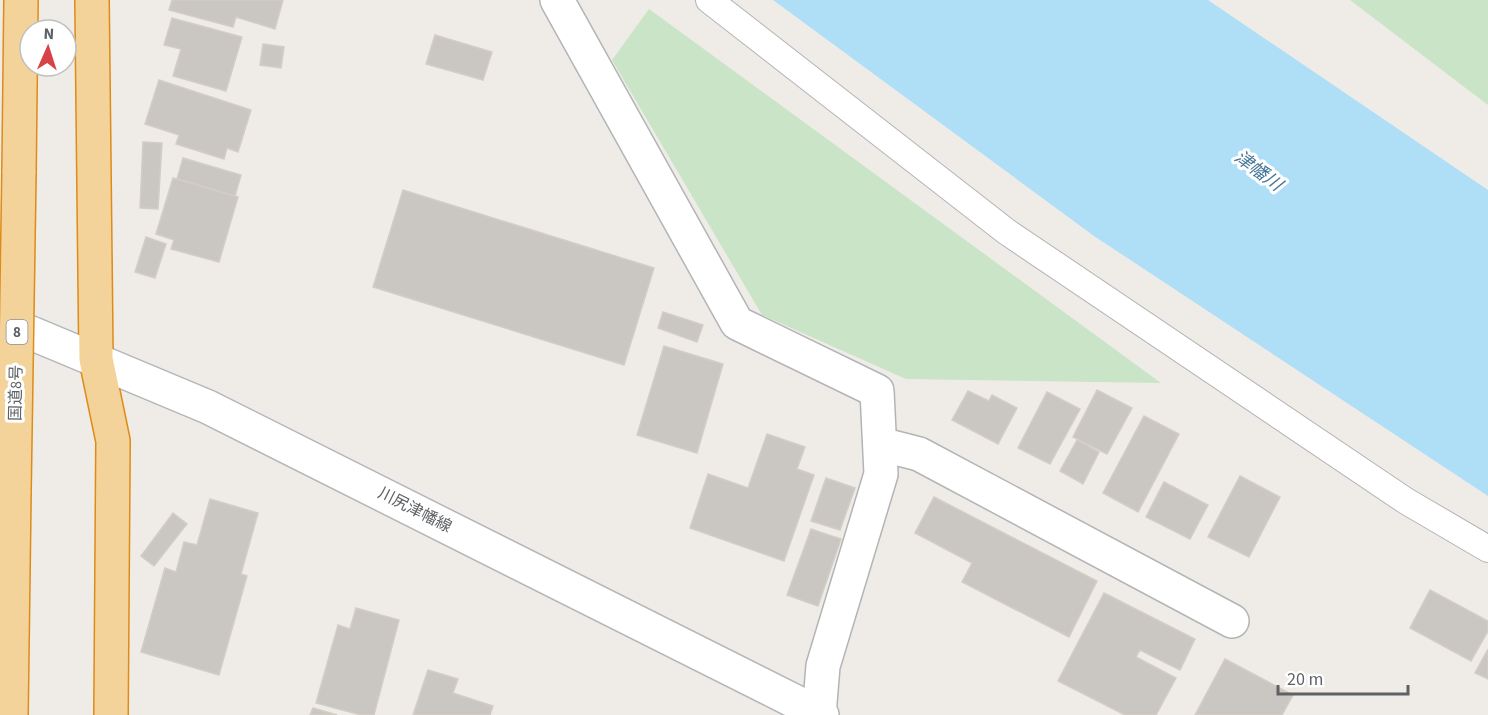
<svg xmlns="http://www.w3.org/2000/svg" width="1488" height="715" font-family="'Source Sans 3','Noto Sans JP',sans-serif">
<rect width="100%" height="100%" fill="#efece7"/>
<!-- green -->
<g fill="#c9e4c6">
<path d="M 1350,0 L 1488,0 L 1488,105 Z"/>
<path d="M 649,9 L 1161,383 L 906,379 L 762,315 L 612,60 Z"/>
</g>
<!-- water -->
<path fill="#afdff7" d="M 773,0 L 1208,0 L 1488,190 L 1488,496 L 1094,236 Z"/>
<!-- building -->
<g fill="#cac7c3" stroke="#d3cdc5" stroke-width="1.5">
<path d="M 172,0 L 283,0 L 275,29 L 236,17 L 233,27 L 169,10 Z"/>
<path d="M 172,18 L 242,37 L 226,91 L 173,76 L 181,49 L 164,45 Z"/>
<path d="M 435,35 L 492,52 L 483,80 L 426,64 Z"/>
<path d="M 263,44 L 284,47 L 281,68 L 260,65 Z"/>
<path d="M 159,80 L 251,110 L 238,152 L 227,148 L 224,159 L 176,144 L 179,135 L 145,124 Z"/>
<path d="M 143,142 L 162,143 L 158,209 L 140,208 Z"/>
<path d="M 183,158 L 241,175 L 235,196 L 177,179 Z"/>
<path d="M 173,178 L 238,197 L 219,262 L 171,249 L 174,240 L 156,234 Z"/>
<path d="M 403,190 L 654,268 L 624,365 L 373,287 Z"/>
<path d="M 146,237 L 166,244 L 155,278 L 135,272 Z"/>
<path d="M 663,312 L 703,325 L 697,342 L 658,328 Z"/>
<path d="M 664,346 L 723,364 L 697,453 L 637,435 Z"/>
<path d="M 1097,390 L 1132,408 L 1107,454 L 1073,437 Z"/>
<path d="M 968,391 L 989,401 L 992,395 L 1017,408 L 998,444 L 952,420 Z"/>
<path d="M 1047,392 L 1080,409 L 1050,464 L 1018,448 Z"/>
<path d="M 1144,416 L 1179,434 L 1138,512 L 1103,493 Z"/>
<path d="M 767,434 L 805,447 L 797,469 L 814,475 L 784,561 L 690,528 L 708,474 L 748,488 Z"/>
<path d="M 1077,440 L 1099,452 L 1083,484 L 1060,471 Z"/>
<path d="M 1240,476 L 1280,497 L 1249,557 L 1208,537 Z"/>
<path d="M 826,478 L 855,488 L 840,530 L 811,521 Z"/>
<path d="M 1164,482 L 1208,505 L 1190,539 L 1146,517 Z"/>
<path d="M 934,497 L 1097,581 L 1069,637 L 962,582 L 972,563 L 915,533 Z"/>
<path d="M 210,499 L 258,513 L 241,574 L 247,576 L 219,675 L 141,652 L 165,568 L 176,572 L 184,542 L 197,545 Z"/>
<path d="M 173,513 L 187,524 L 154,566 L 141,556 Z"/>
<path d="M 811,529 L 841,539 L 818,606 L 787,595 Z"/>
<path d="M 1430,590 L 1488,621 L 1488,631 L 1471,661 L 1410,628 Z"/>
<path d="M 1104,593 L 1195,639 L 1180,670 L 1140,650 L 1136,657 L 1176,678 L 1156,715 L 1125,715 L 1058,681 Z"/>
<path d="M 356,608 L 399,620 L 374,715 L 361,715 L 316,703 L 338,625 L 350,629 Z"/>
<path d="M 1488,649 L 1488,679 L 1475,673 Z"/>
<path d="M 1225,659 L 1293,695 L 1282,715 L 1195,715 Z"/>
<path d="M 428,670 L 458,679 L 453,693 L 493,706 L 490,715 L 413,715 Z"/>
<path d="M 313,708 L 337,715 L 310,715 Z"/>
</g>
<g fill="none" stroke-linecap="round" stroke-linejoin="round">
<defs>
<path id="lane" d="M 709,0 L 1007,232 L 1406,501 L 1488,549"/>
<g id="street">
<path d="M 557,0 L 737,323 L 877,391 L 881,474 L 823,666 L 819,715"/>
<path d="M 880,444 L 919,454 L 1232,621"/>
</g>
<path id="secondary" d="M 0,320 L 208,407 L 822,715"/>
<g id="highway">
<path d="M 92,0 L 96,359 L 113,441 L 111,715"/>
<path d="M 19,173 L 21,0"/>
<path d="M 11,715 L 14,491"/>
</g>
</defs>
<!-- lane casing -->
<use href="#lane" stroke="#b2b4b7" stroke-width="28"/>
<!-- street casing -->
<use href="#street" stroke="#b2b4b7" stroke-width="36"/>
<!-- secondary casing -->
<use href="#secondary" stroke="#b3b6ba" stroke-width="36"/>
<!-- highway casing -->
<use href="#highway" stroke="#de8b17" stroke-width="36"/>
<!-- lane -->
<use href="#lane" stroke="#fff" stroke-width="26"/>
<!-- street -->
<use href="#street" stroke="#fff" stroke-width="33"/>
<!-- secondary -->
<use href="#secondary" stroke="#fff" stroke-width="33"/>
<!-- highway -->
<use href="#highway" stroke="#f3d39a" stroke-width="33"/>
<defs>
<path id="highway-bridge" d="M 14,491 L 19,173"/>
</defs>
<!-- highway-bridge casing -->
<use href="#highway-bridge" stroke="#de8b17" stroke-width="36" stroke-linecap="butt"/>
<!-- highway-bridge -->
<use href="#highway-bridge" stroke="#f3d39a" stroke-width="33"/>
</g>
<g text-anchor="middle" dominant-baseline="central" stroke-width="6" stroke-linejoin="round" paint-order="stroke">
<!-- shield labels -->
<rect fill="#fff" stroke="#8e9193" stroke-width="1.5" x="6.5" y="320" width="21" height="24" rx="4.5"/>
<g font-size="15" font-weight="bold" fill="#5e6265">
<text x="17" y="332">8</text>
</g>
<!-- street labels -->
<g font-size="16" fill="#5e6265" stroke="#fff">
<text transform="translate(16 393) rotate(-89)">国道8号</text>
<text transform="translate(415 510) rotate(27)">川尻津幡線</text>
</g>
<!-- water labels -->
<g font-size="18" font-style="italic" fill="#467697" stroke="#fff">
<text transform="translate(1258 171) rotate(37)">津幡川</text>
</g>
</g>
<!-- north arrow -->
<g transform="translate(48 48) rotate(3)"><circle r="28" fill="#ffffff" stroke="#bfc0c1" stroke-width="1.5"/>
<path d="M0-4.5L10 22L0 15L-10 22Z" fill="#d84347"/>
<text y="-9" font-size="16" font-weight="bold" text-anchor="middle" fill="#5e6265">N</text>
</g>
<!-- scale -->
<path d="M1278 685v9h130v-9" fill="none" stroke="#5e6265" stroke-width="3"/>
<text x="1287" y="685" font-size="18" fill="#5e6265" stroke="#ffffff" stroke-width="4.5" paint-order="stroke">20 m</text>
</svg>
